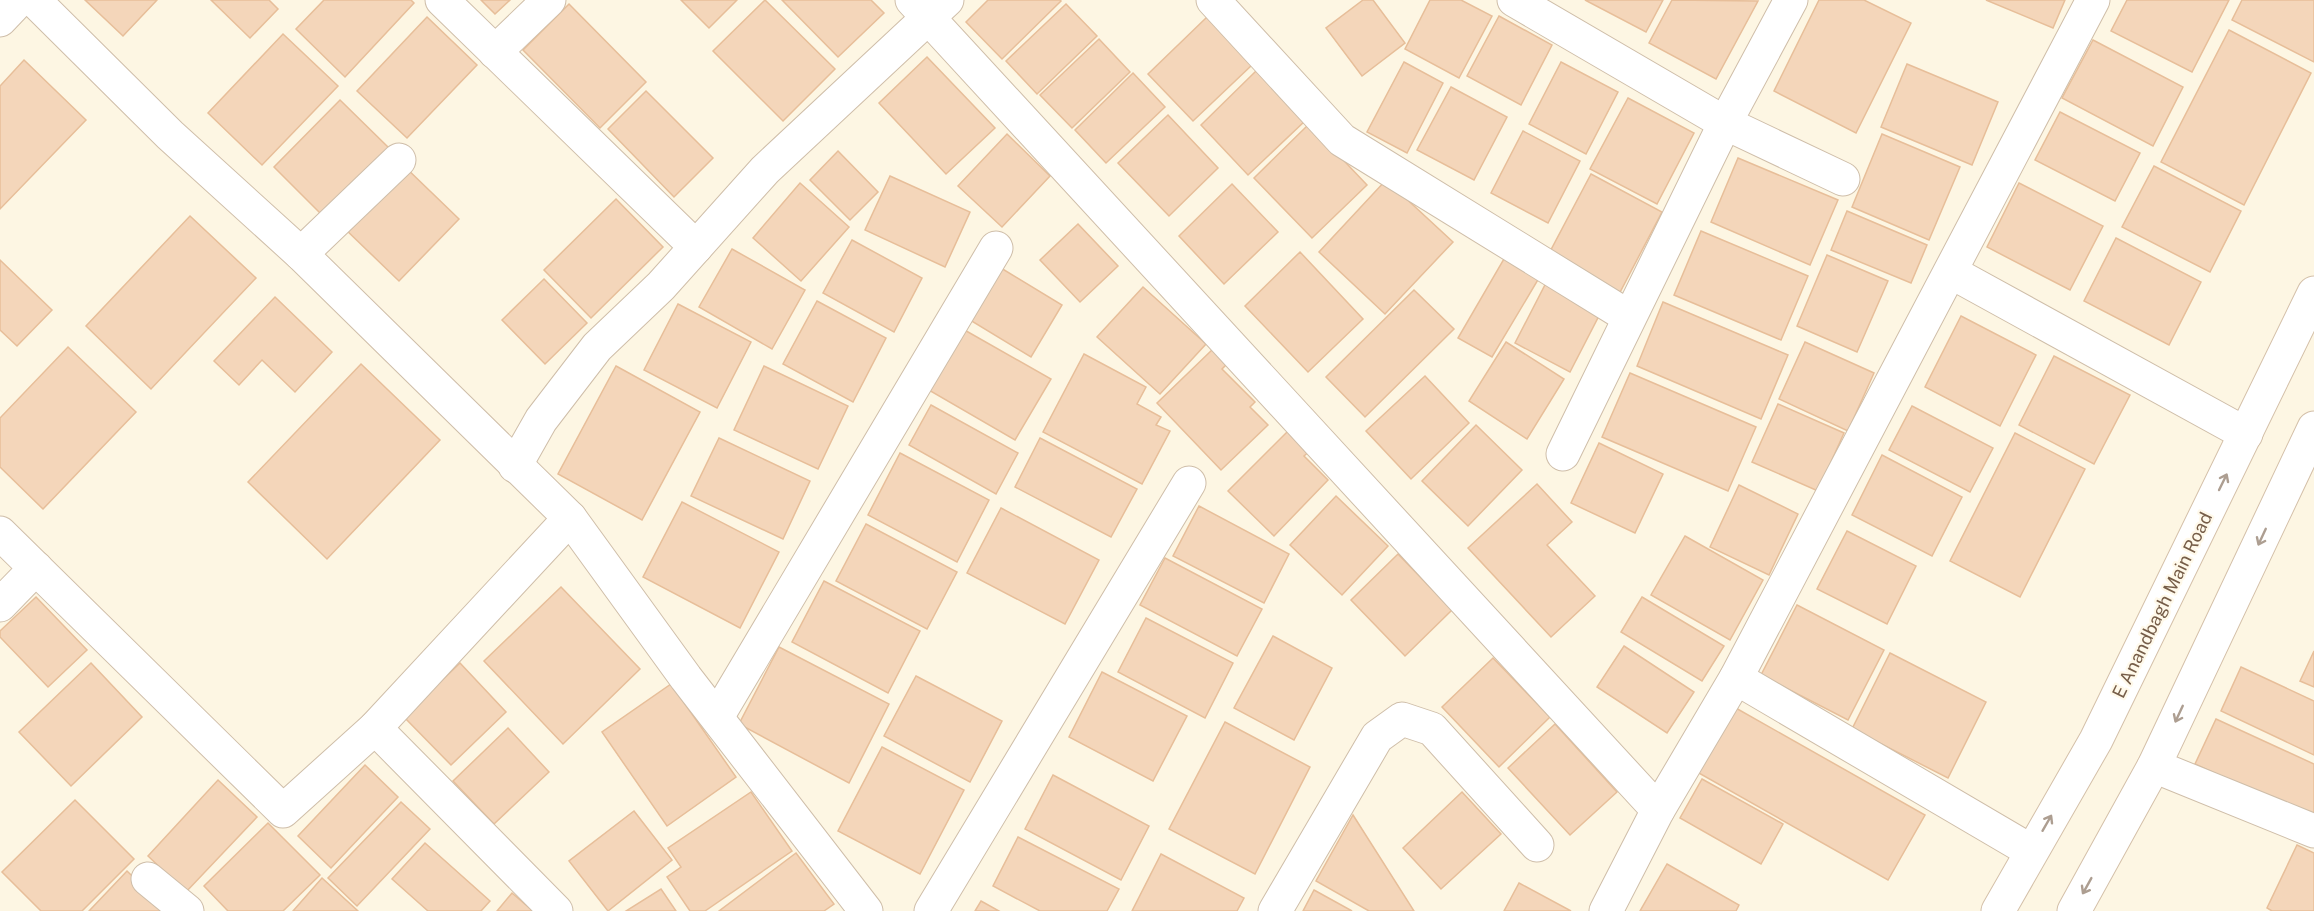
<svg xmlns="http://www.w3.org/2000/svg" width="2314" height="911" font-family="'Public Sans',sans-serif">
<rect width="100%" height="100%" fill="#fdf6e3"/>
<!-- building -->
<g fill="#f4d6ba" stroke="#e7be99" stroke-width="1.5">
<path d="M 85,0 L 157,0 L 123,36 Z"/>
<path d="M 211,0 L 269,0 L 278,9 L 250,38 Z"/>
<path d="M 324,0 L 411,0 L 414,3 L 345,77 L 296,29 Z"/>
<path d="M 481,0 L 510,0 L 495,14 Z"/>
<path d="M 681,0 L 737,0 L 709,28 Z"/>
<path d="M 765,0 L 835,69 L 783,121 L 713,51 Z"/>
<path d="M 782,0 L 871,0 L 884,13 L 838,57 Z"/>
<path d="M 988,0 L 1060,0 L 1061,1 L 1002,59 L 966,22 Z"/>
<path d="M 1363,0 L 1373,0 L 1405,43 L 1362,76 L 1326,28 Z"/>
<path d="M 1430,0 L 1461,0 L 1492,16 L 1459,78 L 1405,49 Z"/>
<path d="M 1585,0 L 1663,0 L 1646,32 Z"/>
<path d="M 1672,0 L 1758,1 L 1716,79 L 1649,43 Z"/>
<path d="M 1819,0 L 1864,0 L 1911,23 L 1856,133 L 1774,91 Z"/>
<path d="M 1986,0 L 2065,0 L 2053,28 Z"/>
<path d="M 2127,0 L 2229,0 L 2192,72 L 2111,31 Z"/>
<path d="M 2242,0 L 2314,0 L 2314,62 L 2232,20 Z"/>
<path d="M 569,4 L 646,82 L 600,128 L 523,50 Z"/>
<path d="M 1066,4 L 1097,36 L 1037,94 L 1006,61 Z"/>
<path d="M 1499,16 L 1552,45 L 1521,105 L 1467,76 Z"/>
<path d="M 427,17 L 477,65 L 407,138 L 357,91 Z"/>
<path d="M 1207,17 L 1252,65 L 1193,121 L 1148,74 Z"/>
<path d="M 2229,30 L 2311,73 L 2244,205 L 2161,162 Z"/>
<path d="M 283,34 L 338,86 L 262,165 L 208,113 Z"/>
<path d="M 1099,39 L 1130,72 L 1072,128 L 1040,95 Z"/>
<path d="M 2093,40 L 2183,87 L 2153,146 L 2062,98 Z"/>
<path d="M 927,57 L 995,128 L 946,174 L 879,103 Z"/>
<path d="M 24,60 L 86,120 L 0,209 L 0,86 Z"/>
<path d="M 1404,62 L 1443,83 L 1407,153 L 1367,132 Z"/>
<path d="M 1561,62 L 1618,92 L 1586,154 L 1529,124 Z"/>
<path d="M 1907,64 L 1998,102 L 1972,165 L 1881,127 Z"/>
<path d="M 1257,70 L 1306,120 L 1248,175 L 1201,125 Z"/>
<path d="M 1133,73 L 1165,107 L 1106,163 L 1075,130 Z"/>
<path d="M 1451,87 L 1507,117 L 1474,180 L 1417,150 Z"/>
<path d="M 646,91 L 713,158 L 674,197 L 608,129 Z"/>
<path d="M 1628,98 L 1694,133 L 1657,204 L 1590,169 Z"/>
<path d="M 340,100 L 389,148 L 322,215 L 274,167 Z"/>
<path d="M 2060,112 L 2140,153 L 2115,201 L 2035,160 Z"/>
<path d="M 1168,115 L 1218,168 L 1169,216 L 1118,163 Z"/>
<path d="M 1309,124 L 1367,185 L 1312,238 L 1254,178 Z"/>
<path d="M 1523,131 L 1580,161 L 1548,223 L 1491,193 Z"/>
<path d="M 1007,134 L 1050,176 L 1002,227 L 958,186 Z"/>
<path d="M 1882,134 L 1960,167 L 1929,240 L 1852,207 Z"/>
<path d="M 838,151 L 878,192 L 850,220 L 810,180 Z"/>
<path d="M 1738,158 L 1838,200 L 1810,265 L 1711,222 Z"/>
<path d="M 402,164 L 459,219 L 399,281 L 342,226 Z"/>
<path d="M 2154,166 L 2241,211 L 2210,272 L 2122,227 Z"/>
<path d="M 1591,174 L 1662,212 L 1617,298 L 1545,261 Z"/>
<path d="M 890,176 L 970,212 L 945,267 L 865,230 Z"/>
<path d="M 1386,180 L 1453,242 L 1385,314 L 1319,252 Z"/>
<path d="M 800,183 L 849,227 L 801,281 L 753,238 Z"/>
<path d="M 2019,183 L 2103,226 L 2070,290 L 1987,247 Z"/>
<path d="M 1232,184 L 1278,232 L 1224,284 L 1179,236 Z"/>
<path d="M 616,199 L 663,247 L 591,318 L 544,270 Z"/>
<path d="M 1847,211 L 1927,245 L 1911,283 L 1831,250 Z"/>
<path d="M 190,216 L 256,278 L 151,389 L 86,326 Z"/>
<path d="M 1078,224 L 1118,266 L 1080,302 L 1040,260 Z"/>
<path d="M 1701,231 L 1808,276 L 1781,340 L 1674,295 Z"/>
<path d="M 2116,238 L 2201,282 L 2169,345 L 2084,301 Z"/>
<path d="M 852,240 L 922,278 L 894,332 L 823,293 Z"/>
<path d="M 732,249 L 805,290 L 772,349 L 699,307 Z"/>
<path d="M 1300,252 L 1363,319 L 1308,372 L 1245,306 Z"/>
<path d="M 1508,252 L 1542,273 L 1492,357 L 1458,338 Z"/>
<path d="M 1827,255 L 1888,281 L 1857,352 L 1797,326 Z"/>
<path d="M 0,260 L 52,310 L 17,346 L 0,330 Z"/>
<path d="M 996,265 L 1062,305 L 1031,357 L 965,317 Z"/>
<path d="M 544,279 L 587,323 L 545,364 L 502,320 Z"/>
<path d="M 1548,279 L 1603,308 L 1570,372 L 1515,343 Z"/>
<path d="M 1143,287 L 1206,344 L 1160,394 L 1097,337 Z"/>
<path d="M 1414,290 L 1454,329 L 1365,417 L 1326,377 Z"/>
<path d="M 275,297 L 332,352 L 295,392 L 262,360 L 239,385 L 214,361 Z"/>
<path d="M 817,301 L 886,338 L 853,402 L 783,364 Z"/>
<path d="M 1663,302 L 1788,355 L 1761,419 L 1637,366 Z"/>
<path d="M 678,304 L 751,342 L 717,408 L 644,370 Z"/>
<path d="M 1961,316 L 2036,355 L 2000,426 L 1925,387 Z"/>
<path d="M 961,328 L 1051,379 L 1015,440 L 927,389 Z"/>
<path d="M 1506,342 L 1564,379 L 1527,439 L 1469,401 Z"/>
<path d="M 1805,342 L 1874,373 L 1848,431 L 1779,399 Z"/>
<path d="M 68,347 L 136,412 L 43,509 L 0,467 L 0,418 Z"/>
<path d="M 1214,348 L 1228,363 L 1222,369 L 1255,402 L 1250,407 L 1268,425 L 1221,470 L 1157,403 Z"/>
<path d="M 1084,354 L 1146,387 L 1137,404 L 1161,417 L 1156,425 L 1170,431 L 1142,484 L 1043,432 Z"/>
<path d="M 2054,356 L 2130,395 L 2094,464 L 2019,425 Z"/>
<path d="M 361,364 L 440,440 L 327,559 L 248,482 Z"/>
<path d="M 616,366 L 700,412 L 642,520 L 558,474 Z"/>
<path d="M 764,366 L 848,406 L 818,469 L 734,430 Z"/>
<path d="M 1630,373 L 1756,427 L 1728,491 L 1602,437 Z"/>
<path d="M 1425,376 L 1469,423 L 1411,479 L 1366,431 Z"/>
<path d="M 1778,404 L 1844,433 L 1818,491 L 1752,462 Z"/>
<path d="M 931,405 L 1018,453 L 996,494 L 909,445 Z"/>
<path d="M 1912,406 L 1993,448 L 1970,492 L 1889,450 Z"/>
<path d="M 1476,425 L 1522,470 L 1468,526 L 1422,481 Z"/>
<path d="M 1291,428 L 1312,449 L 1304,456 L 1328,480 L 1274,536 L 1228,491 Z"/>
<path d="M 2015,433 L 2085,469 L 2020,597 L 1950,561 Z"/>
<path d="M 719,438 L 810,481 L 783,539 L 691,496 Z"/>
<path d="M 1040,438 L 1137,489 L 1111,537 L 1015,487 Z"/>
<path d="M 1599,443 L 1663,474 L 1635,533 L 1571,503 Z"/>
<path d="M 900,453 L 989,500 L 957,562 L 868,515 Z"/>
<path d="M 1882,455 L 1962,497 L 1932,556 L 1852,515 Z"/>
<path d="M 1537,484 L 1572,522 L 1547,545 L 1595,596 L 1551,637 L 1468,548 Z"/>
<path d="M 1739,485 L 1798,514 L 1769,575 L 1710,547 Z"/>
<path d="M 1336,496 L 1388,546 L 1342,595 L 1290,545 Z"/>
<path d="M 682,502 L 779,552 L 740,628 L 643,577 Z"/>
<path d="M 1199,506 L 1289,554 L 1264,603 L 1173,556 Z"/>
<path d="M 1001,508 L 1099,560 L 1065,624 L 967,573 Z"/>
<path d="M 866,524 L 957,572 L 927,629 L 836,581 Z"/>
<path d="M 1847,531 L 1916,566 L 1887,624 L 1817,589 Z"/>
<path d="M 1685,536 L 1763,580 L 1730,640 L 1651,595 Z"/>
<path d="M 1398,554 L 1452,610 L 1405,656 L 1351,600 Z"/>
<path d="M 1165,558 L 1262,609 L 1237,656 L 1140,605 Z"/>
<path d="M 824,581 L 920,631 L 888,693 L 792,642 Z"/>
<path d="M 561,587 L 640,669 L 563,744 L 484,661 Z"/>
<path d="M 36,597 L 87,650 L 48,687 L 0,637 L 0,631 Z"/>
<path d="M 1642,597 L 1724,646 L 1702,681 L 1621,632 Z"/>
<path d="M 1797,605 L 1884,650 L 1848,720 L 1761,675 Z"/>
<path d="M 1146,618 L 1233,663 L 1205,718 L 1118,672 Z"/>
<path d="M 1273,636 L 1332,668 L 1294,740 L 1234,708 Z"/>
<path d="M 1624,646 L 1694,692 L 1667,733 L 1597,687 Z"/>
<path d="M 779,647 L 889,704 L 849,783 L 739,724 Z"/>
<path d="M 2314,651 L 2314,687 L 2300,681 Z"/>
<path d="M 1890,653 L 1986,702 L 1948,778 L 1852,729 Z"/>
<path d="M 1493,658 L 1550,717 L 1499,767 L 1442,707 Z"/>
<path d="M 91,663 L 142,717 L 71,786 L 19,732 Z"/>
<path d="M 460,663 L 506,712 L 451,765 L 404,717 Z"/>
<path d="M 2241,667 L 2314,701 L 2314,755 L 2221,711 Z"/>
<path d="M 1102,672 L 1187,716 L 1153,781 L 1069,737 Z"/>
<path d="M 916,676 L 1002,721 L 970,782 L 884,736 Z"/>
<path d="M 671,684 L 736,777 L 667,826 L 602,732 Z"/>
<path d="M 1734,707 L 1925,815 L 1888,880 L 1697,772 Z"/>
<path d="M 2216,719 L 2314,764 L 2314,819 L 2195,764 Z"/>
<path d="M 1225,722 L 1310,767 L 1255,874 L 1169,829 Z"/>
<path d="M 1555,724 L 1617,792 L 1570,835 L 1508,768 Z"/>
<path d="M 508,728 L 549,772 L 494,824 L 453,781 Z"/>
<path d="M 882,747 L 964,790 L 920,874 L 838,831 Z"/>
<path d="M 365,765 L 398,797 L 331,868 L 298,836 Z"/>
<path d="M 1053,775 L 1149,826 L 1121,880 L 1025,829 Z"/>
<path d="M 1702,779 L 1783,824 L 1761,864 L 1680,818 Z"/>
<path d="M 218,780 L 257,817 L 186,892 L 148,856 Z"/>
<path d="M 751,792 L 792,851 L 705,911 L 690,911 L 667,877 L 681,867 L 668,848 Z"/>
<path d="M 1462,792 L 1501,834 L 1441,889 L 1403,848 Z"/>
<path d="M 75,800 L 134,859 L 82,911 L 41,911 L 2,872 Z"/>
<path d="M 401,802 L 430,829 L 357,906 L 328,878 Z"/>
<path d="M 634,811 L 672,860 L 608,911 L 569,861 Z"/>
<path d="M 1353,815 L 1414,911 L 1369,911 L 1316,881 Z"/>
<path d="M 268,823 L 320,875 L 283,911 L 228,911 L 204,886 Z"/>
<path d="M 1018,837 L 1119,889 L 1107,911 L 1040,911 L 993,886 Z"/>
<path d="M 425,843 L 490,901 L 481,911 L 428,911 L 392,879 Z"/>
<path d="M 2297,845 L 2314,853 L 2314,911 L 2272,911 L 2267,908 Z"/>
<path d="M 796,853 L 834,904 L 824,911 L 719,911 Z"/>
<path d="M 1161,854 L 1244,898 L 1237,911 L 1132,911 Z"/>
<path d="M 1667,864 L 1739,905 L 1736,911 L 1640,911 Z"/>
<path d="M 127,871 L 167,910 L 165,911 L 89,911 Z"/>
<path d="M 322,878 L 358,911 L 293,911 Z"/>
<path d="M 1519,883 L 1571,911 L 1504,911 Z"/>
<path d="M 661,889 L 676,911 L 626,911 Z"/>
<path d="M 1314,890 L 1352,911 L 1303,911 Z"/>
<path d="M 512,893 L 533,911 L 497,911 Z"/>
<path d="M 981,901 L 999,911 L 975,911 Z"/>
</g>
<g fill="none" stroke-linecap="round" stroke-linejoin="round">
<defs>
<g id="street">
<path d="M 34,0 L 170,135 L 301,254 L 570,518 L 686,678 L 866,911"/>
<path d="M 442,0 L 696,247"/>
<path d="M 912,0 L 1658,810"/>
<path d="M 1213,0 L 1342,140 L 1629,317"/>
<path d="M 1514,0 L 1725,123 L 1843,179"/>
<path d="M 0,20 L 19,0"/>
<path d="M 495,52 L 549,0"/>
<path d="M 301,254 L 399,160"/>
<path d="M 1951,272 L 2246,434"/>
<path d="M 1563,454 L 1725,123 L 1791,0"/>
<path d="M 515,466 L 541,420 L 597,347 L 661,286 L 765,170 L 947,0"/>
<path d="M 0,533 L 283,811 L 375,728 L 570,518"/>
<path d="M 0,605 L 36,568"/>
<path d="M 1736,678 L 2031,851"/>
<path d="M 717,717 L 996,248"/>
<path d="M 375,728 L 556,911"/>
<path d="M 2154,766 L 2314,831"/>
<path d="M 148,879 L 187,911"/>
<path d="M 931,911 L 1189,483"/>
<path d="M 1275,911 L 1377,737 L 1402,719 L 1432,729 L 1537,845"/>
<path d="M 1606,911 L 1658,810 L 1736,678 L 2093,0"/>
</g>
<g id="secondary">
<path d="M 1998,911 L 2096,740 L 2314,293"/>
<path d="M 2074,911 L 2154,766 L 2314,428"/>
</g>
</defs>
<!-- street casing -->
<use href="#street" stroke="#cfbea9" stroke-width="35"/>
<!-- secondary casing -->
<use href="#secondary" stroke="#d4c0a9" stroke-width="35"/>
<!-- street -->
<use href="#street" stroke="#fff" stroke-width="33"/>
<!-- secondary -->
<use href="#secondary" stroke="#fff" stroke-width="33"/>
</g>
<!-- one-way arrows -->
<defs><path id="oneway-shaft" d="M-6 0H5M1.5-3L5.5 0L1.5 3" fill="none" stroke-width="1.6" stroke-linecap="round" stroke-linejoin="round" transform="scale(1.5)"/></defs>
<g stroke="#ad9e91">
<use href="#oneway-shaft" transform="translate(2223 482) rotate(-64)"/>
<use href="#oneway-shaft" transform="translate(2262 537) rotate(115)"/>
<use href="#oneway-shaft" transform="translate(2179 714) rotate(115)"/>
<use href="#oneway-shaft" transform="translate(2047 823) rotate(-60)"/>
<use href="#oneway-shaft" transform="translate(2087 886) rotate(119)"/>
</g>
<g text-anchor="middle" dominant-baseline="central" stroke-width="4.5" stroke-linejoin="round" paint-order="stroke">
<!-- street labels -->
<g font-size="18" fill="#765d48" stroke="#fff9ea">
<text transform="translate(2162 605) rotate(-64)">E Anandbagh Main Road</text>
</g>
</g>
</svg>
